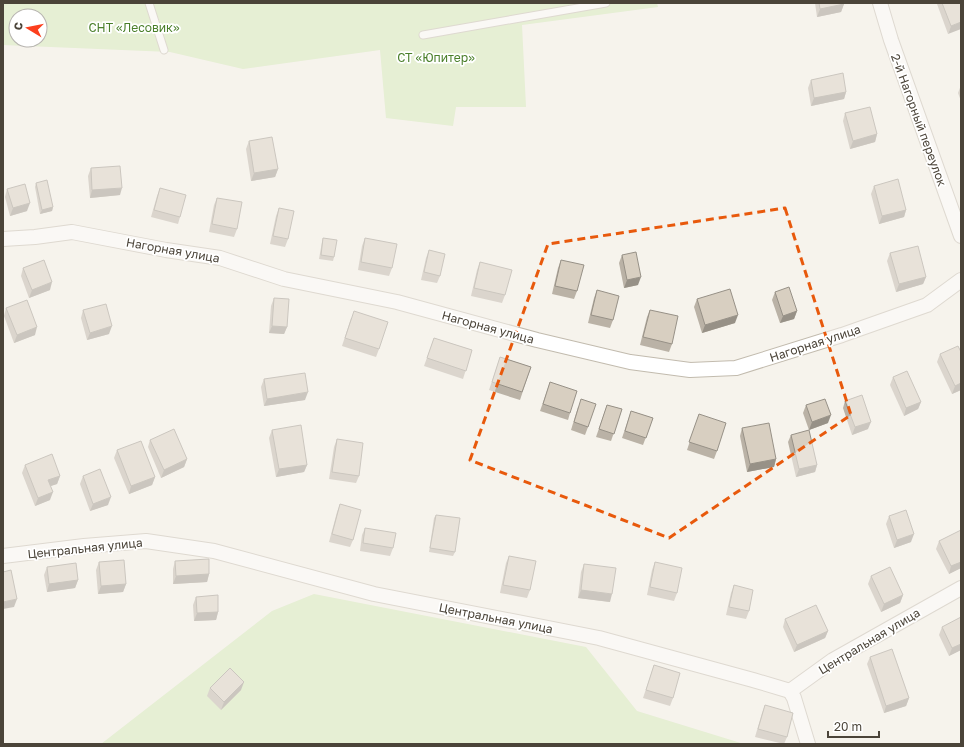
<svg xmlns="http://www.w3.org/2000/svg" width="964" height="747" font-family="'Golos Text',sans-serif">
<rect width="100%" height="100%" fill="#f6f3ec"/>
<!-- green -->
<g fill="#d2eab5" fill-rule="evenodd">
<path d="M 3,3 L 657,3 L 658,7 L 522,25 L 526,107 L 456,107 L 453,126 L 386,118 L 380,50 L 243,69 L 170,52 L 3,45 ZM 16,16 L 40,16 L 40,40 L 16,40 Z"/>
<path d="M 314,594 L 586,647 L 637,711 L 744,744 L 101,744 L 272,611 Z"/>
</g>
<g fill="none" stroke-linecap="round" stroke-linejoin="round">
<defs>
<g id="lane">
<path d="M 149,3 L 164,50"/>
<path d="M 423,35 L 606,3"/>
</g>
<g id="street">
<path d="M 880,3 L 891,40 L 961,236"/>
<path d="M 3,239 L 35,237 L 72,232 L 166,250 L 220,258 L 284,279 L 397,302 L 537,340 L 630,362 L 690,370 L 736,368 L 842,335 L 927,305 L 961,280"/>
<path d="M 3,556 L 84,546 L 146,541 L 214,551 L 374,594 L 599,638 L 753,680 L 790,691 L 833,660 L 961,588"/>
<path d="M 790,691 L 794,698 L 808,744"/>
</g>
</defs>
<!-- lane casing -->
<use href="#lane" stroke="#c2bbae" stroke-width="9"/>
<!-- street casing -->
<use href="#street" stroke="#c2bbae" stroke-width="16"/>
<!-- lane -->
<use href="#lane" stroke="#fff" stroke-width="7"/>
<!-- street -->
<use href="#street" stroke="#fff" stroke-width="14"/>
</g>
<!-- wall -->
<g fill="#bab2a6">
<path d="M 815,3 L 844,3 L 844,4 L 841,12 L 817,17 Z"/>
<path d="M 937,3 L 961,3 L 948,34 L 937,4 Z"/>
<path d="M 811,80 L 846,92 L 844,99 L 811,106 L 808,88 Z"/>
<path d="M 961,85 L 961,101 L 958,93 Z"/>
<path d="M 845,113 L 877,134 L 875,142 L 850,149 L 843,121 Z"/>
<path d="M 249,141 L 278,169 L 275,177 L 251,181 L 246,149 Z"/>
<path d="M 91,168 L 120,195 L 90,198 L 88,176 Z"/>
<path d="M 36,183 L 53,207 L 52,211 L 40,214 L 35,187 Z"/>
<path d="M 874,186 L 906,210 L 904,217 L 879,224 L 871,194 Z"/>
<path d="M 160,188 L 180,217 L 178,224 L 151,217 L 157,196 Z"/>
<path d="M 7,189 L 27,211 L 10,216 L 5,197 Z"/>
<path d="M 217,198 L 237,229 L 234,237 L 209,232 L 214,205 Z"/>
<path d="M 279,208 L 288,239 L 285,247 L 270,244 L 276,216 Z"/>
<path d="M 323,238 L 334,257 L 333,261 L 319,259 L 322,242 Z"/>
<path d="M 365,238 L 392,268 L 389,276 L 358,270 L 362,246 Z"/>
<path d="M 429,250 L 440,276 L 437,283 L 421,280 L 426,258 Z"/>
<path d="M 890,253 L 926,277 L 923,284 L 896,292 L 887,261 Z"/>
<path d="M 622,255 L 638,285 L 624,288 L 619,263 Z"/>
<path d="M 561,260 L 577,291 L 574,299 L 552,294 L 558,268 Z"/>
<path d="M 480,262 L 505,295 L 502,303 L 471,296 L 477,270 Z"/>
<path d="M 23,268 L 50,290 L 29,298 L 21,276 Z"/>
<path d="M 597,290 L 613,320 L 610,328 L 588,323 L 594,298 Z"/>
<path d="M 775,292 L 797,311 L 794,319 L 780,323 L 772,300 Z"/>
<path d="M 274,298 L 287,327 L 284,334 L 269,333 L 271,306 Z"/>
<path d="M 697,299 L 735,323 L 702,333 L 694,307 Z"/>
<path d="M 6,308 L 35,335 L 14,343 L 4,316 Z"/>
<path d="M 83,310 L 109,334 L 87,340 L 81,318 Z"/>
<path d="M 650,310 L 672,344 L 669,352 L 640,345 L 647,317 Z"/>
<path d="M 351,318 L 379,349 L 376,357 L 342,346 Z"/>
<path d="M 434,338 L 472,350 L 463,379 L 424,366 Z"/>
<path d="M 961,352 L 961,390 L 952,394 L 937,362 L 940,354 Z"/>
<path d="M 500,357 L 531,367 L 520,400 L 489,390 Z"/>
<path d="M 893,377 L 921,402 L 918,409 L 904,416 L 890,385 Z"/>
<path d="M 264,379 L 305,400 L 264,406 L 261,387 Z"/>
<path d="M 550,382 L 570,413 L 568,420 L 540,411 Z"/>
<path d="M 845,401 L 868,429 L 852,435 L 843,408 Z"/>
<path d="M 607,405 L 622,409 L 611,441 L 596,437 Z"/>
<path d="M 806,405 L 828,423 L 809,430 L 803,413 Z"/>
<path d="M 578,407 L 588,427 L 585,435 L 571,430 Z"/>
<path d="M 631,411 L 653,418 L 643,445 L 622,438 Z"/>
<path d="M 699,414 L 717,451 L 714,459 L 687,450 Z"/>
<path d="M 742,428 L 776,459 L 774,467 L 747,472 L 740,436 Z"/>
<path d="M 272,430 L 307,465 L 304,472 L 276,477 L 269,438 Z"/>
<path d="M 791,435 L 817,465 L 815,472 L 796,477 L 788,442 Z"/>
<path d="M 337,439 L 359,476 L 356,483 L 329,479 L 334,447 Z"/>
<path d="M 150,440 L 187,459 L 184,467 L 161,478 L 148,447 Z"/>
<path d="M 117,450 L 155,477 L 152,485 L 129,494 L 114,458 Z"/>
<path d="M 25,465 L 60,476 L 57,484 L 50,486 L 50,500 L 35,506 L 22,473 Z"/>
<path d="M 83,476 L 108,505 L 90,511 L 80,484 Z"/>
<path d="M 340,504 L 353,540 L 350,547 L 329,542 L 337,512 Z"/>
<path d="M 436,515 L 455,552 L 453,556 L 429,552 L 434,518 Z"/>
<path d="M 889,516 L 911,542 L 894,548 L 886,524 Z"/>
<path d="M 365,528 L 393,548 L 390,556 L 360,551 L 362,535 Z"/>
<path d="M 939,541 L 961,568 L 949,574 L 936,549 Z"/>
<path d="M 509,556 L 530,590 L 527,598 L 500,593 L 506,563 Z"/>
<path d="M 175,561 L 209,574 L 207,582 L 173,584 L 173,569 Z"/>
<path d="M 99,562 L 126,584 L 123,592 L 98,594 L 96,570 Z"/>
<path d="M 655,562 L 677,593 L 674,601 L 647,595 L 652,570 Z"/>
<path d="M 584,564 L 610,602 L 578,598 L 581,572 Z"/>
<path d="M 47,567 L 78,580 L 75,588 L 47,592 L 44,575 Z"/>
<path d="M 871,576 L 903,595 L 900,603 L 881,612 L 868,584 Z"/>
<path d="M 734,585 L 749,611 L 746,619 L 726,615 L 731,593 Z"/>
<path d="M 196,597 L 218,612 L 216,620 L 194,621 L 193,605 Z"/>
<path d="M 785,619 L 828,631 L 825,638 L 794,652 L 783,627 Z"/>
<path d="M 942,627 L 961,650 L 949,656 L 939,635 Z"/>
<path d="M 870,657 L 909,698 L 906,706 L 884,713 L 867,664 Z"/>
<path d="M 654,665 L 673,698 L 670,706 L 643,698 Z"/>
<path d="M 210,688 L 241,690 L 221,710 L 207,696 Z"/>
<path d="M 765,705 L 787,737 L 784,744 L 755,737 L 762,713 Z"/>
</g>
<!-- shaded-wall -->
<g fill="#979187">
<path d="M 844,4 L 841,12 L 817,17 L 820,9 Z"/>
<path d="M 961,22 L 961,29 L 948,34 L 951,26 Z"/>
<path d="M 846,92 L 844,99 L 811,106 L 814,98 Z"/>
<path d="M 877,134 L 875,142 L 850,149 L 853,141 Z"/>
<path d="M 278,169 L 275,177 L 251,181 L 254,173 Z"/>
<path d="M 122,188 L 120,195 L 90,198 L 92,190 Z"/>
<path d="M 30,203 L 27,211 L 10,216 L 13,208 Z"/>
<path d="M 53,207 L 52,211 L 40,214 L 42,210 Z"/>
<path d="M 906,210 L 904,217 L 879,224 L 882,216 Z"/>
<path d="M 641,277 L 638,285 L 624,288 L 627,280 Z"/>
<path d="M 926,277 L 923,284 L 896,292 L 899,284 Z"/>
<path d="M 52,282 L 50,290 L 29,298 L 32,290 Z"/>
<path d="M 797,311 L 794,319 L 780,323 L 783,316 Z"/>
<path d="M 738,315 L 735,323 L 702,333 L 705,325 Z"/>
<path d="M 112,326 L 109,334 L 87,340 L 90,333 Z"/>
<path d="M 272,326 L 287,327 L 284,334 L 269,333 Z"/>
<path d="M 37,327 L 35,335 L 14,343 L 17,335 Z"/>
<path d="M 961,383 L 961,390 L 952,394 L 955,386 Z"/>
<path d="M 308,392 L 305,400 L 264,406 L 267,399 Z"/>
<path d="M 921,402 L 918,409 L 904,416 L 906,408 Z"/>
<path d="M 831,415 L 828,423 L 809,430 L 812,422 Z"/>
<path d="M 871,422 L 868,429 L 852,435 L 855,427 Z"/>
<path d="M 187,459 L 184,467 L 161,478 L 164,470 Z"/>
<path d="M 776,459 L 774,467 L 747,472 L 750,464 Z"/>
<path d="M 307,465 L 304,472 L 276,477 L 279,469 Z"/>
<path d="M 817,465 L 815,472 L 796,477 L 799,469 Z"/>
<path d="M 60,476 L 57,484 L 45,488 L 48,480 Z"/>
<path d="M 155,477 L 152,485 L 129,494 L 131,486 Z"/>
<path d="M 53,492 L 50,500 L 35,506 L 38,498 Z"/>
<path d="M 111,497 L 108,505 L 90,511 L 93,504 Z"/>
<path d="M 914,534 L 911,542 L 894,548 L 897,540 Z"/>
<path d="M 961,562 L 961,568 L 949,574 L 951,566 Z"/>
<path d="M 209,574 L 207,582 L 173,584 L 176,576 Z"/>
<path d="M 78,580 L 75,588 L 47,592 L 49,584 Z"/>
<path d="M 126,584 L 123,592 L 98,594 L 101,586 Z"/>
<path d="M 581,590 L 612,594 L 610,602 L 578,598 Z"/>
<path d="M 903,595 L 900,603 L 881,612 L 884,604 Z"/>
<path d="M 17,599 L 14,607 L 3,609 L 3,602 Z"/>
<path d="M 218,612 L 216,620 L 194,621 L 197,613 Z"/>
<path d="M 828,631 L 825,638 L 794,652 L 797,645 Z"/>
<path d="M 961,644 L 961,650 L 949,656 L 952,648 Z"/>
<path d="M 244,682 L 241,690 L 221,710 L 224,702 Z"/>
<path d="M 909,698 L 906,706 L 884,713 L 886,706 Z"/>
</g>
<!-- building -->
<g fill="#d8cfc1" stroke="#979187">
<path d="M 819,3 L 844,3 L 844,4 L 820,9 Z"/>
<path d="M 942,3 L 961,3 L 961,22 L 951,26 Z"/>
<path d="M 843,73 L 846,92 L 814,98 L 811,80 Z"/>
<path d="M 870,107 L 877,134 L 853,141 L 845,113 Z"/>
<path d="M 272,137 L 278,169 L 254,173 L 249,141 Z"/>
<path d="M 120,166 L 122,188 L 92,190 L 91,168 Z"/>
<path d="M 898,179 L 906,210 L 882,216 L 874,186 Z"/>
<path d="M 47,180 L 53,207 L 42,210 L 36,183 Z"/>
<path d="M 25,184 L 30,203 L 13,208 L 7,189 Z"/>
<path d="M 160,188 L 186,195 L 180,217 L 154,210 Z"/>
<path d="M 217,198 L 242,202 L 237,229 L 212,224 Z"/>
<path d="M 279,208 L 294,211 L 288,239 L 273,236 Z"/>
<path d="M 323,238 L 337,240 L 334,257 L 321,255 Z"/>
<path d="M 365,238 L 397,244 L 392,268 L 361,262 Z"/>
<path d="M 918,246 L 926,277 L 899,284 L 890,253 Z"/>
<path d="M 429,250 L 445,254 L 440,276 L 424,272 Z"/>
<path d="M 636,252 L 641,277 L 627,280 L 622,255 Z"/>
<path d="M 44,260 L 52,282 L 32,290 L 23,268 Z"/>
<path d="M 561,260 L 584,265 L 577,291 L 555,286 Z"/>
<path d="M 480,262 L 512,270 L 505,295 L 474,288 Z"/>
<path d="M 789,287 L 797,311 L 783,316 L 775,292 Z"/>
<path d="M 730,289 L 738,315 L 705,325 L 697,299 Z"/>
<path d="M 597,290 L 619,296 L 613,320 L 591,315 Z"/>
<path d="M 274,298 L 289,299 L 287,327 L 272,326 Z"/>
<path d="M 27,300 L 37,327 L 17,335 L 6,308 Z"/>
<path d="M 106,304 L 112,326 L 90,333 L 83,310 Z"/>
<path d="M 650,310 L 678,316 L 672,344 L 643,337 Z"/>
<path d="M 354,311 L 388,322 L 379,349 L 345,338 Z"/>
<path d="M 434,338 L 472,350 L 466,371 L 427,358 Z"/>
<path d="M 958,346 L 961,352 L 961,383 L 955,386 L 940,354 Z"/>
<path d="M 500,357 L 531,367 L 522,392 L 492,382 Z"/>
<path d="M 907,371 L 921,402 L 906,408 L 893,377 Z"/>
<path d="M 305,373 L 308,392 L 267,399 L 264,379 Z"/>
<path d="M 550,382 L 577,391 L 570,413 L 543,404 Z"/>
<path d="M 862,395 L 871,422 L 855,427 L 845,401 Z"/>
<path d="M 581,399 L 596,404 L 588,427 L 574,422 Z"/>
<path d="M 825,399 L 831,415 L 812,422 L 806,405 Z"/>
<path d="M 607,405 L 622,409 L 614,434 L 599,429 Z"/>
<path d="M 631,411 L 653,418 L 646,438 L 625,431 Z"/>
<path d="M 699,414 L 726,423 L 717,451 L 689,442 Z"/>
<path d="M 769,423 L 776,459 L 750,464 L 742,428 Z"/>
<path d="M 301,425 L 307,465 L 279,469 L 272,430 Z"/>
<path d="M 174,429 L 187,459 L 164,470 L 150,440 Z"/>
<path d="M 809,430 L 817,465 L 799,469 L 791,435 Z"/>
<path d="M 337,439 L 363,443 L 359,476 L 332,472 Z"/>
<path d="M 141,441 L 155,477 L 131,486 L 117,450 Z"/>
<path d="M 52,454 L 60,476 L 48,480 L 53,492 L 38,498 L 25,465 Z"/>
<path d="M 100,469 L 111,497 L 93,504 L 83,476 Z"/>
<path d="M 340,504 L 361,510 L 353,540 L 332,534 Z"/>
<path d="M 906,510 L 914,534 L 897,540 L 889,516 Z"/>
<path d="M 436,515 L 460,518 L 455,552 L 430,548 Z"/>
<path d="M 365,528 L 396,533 L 393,548 L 363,543 Z"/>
<path d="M 961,530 L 961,562 L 951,566 L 939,541 Z"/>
<path d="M 509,556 L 536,561 L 530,590 L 503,585 Z"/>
<path d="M 209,559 L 209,574 L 176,576 L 175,561 Z"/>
<path d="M 124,560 L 126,584 L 101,586 L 99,562 Z"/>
<path d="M 655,562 L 682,568 L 677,593 L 650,587 Z"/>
<path d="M 76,563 L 78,580 L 49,584 L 47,567 Z"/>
<path d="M 584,564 L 616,568 L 612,594 L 581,590 Z"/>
<path d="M 890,567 L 903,595 L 884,604 L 871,576 Z"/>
<path d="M 11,570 L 17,599 L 3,602 L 3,572 Z"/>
<path d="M 734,585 L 753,590 L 749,611 L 729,607 Z"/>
<path d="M 218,595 L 218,612 L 197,613 L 196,597 Z"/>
<path d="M 816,605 L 828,631 L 797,645 L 785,619 Z"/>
<path d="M 961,617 L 961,644 L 952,648 L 942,627 Z"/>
<path d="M 892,649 L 909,698 L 886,706 L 870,657 Z"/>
<path d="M 654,665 L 680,673 L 673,698 L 646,690 Z"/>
<path d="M 230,668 L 244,682 L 224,702 L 210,688 Z"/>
<path d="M 765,705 L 793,713 L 787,737 L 758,729 Z"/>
</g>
<!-- marked area -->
<path d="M0 0H964V747H0ZM 785,208 L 851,415 L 669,538 L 470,460 L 548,244 Z" fill="#f6f3ec" fill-opacity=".55" fill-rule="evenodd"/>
<path fill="none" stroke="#e8590c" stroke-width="3" stroke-dasharray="8 5" stroke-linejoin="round" d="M 785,208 L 851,415 L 669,538 L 470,460 L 548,244 Z"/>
<g text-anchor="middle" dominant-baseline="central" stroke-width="3.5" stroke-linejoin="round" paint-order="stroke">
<!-- park labels -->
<g font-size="12" fill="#4a7f2a" stroke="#fff">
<text x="134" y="27">СНТ «Лесовик»</text>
<text x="436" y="57">СТ «Юпитер»</text>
</g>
<!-- street labels -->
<g font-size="12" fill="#4b4439" stroke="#fff">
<text transform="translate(919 120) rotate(70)">2-й Нагорный переулок</text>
<text transform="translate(173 250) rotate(10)">Нагорная улица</text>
<text transform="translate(488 327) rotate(15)">Нагорная улица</text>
<text transform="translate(815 343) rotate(-18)">Нагорная улица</text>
<text transform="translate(85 548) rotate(-6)">Центральная улица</text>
<text transform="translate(496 618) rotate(11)">Центральная улица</text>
<text transform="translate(869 641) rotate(-31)">Центральная улица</text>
</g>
</g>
<!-- border -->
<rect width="964" height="747" fill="none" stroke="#4b4439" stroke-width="8"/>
<!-- north arrow -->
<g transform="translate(28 28) rotate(280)"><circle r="19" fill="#ffffff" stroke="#b7b4b0"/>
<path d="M0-3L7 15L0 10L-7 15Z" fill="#fc3f1d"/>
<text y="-6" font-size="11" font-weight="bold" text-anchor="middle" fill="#4b4439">С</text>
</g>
<!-- scale -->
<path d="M828 731v6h51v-6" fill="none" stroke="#4b4439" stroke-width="2"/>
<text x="834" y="731" font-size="12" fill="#4b4439" stroke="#ffffff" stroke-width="3" paint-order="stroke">20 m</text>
</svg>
